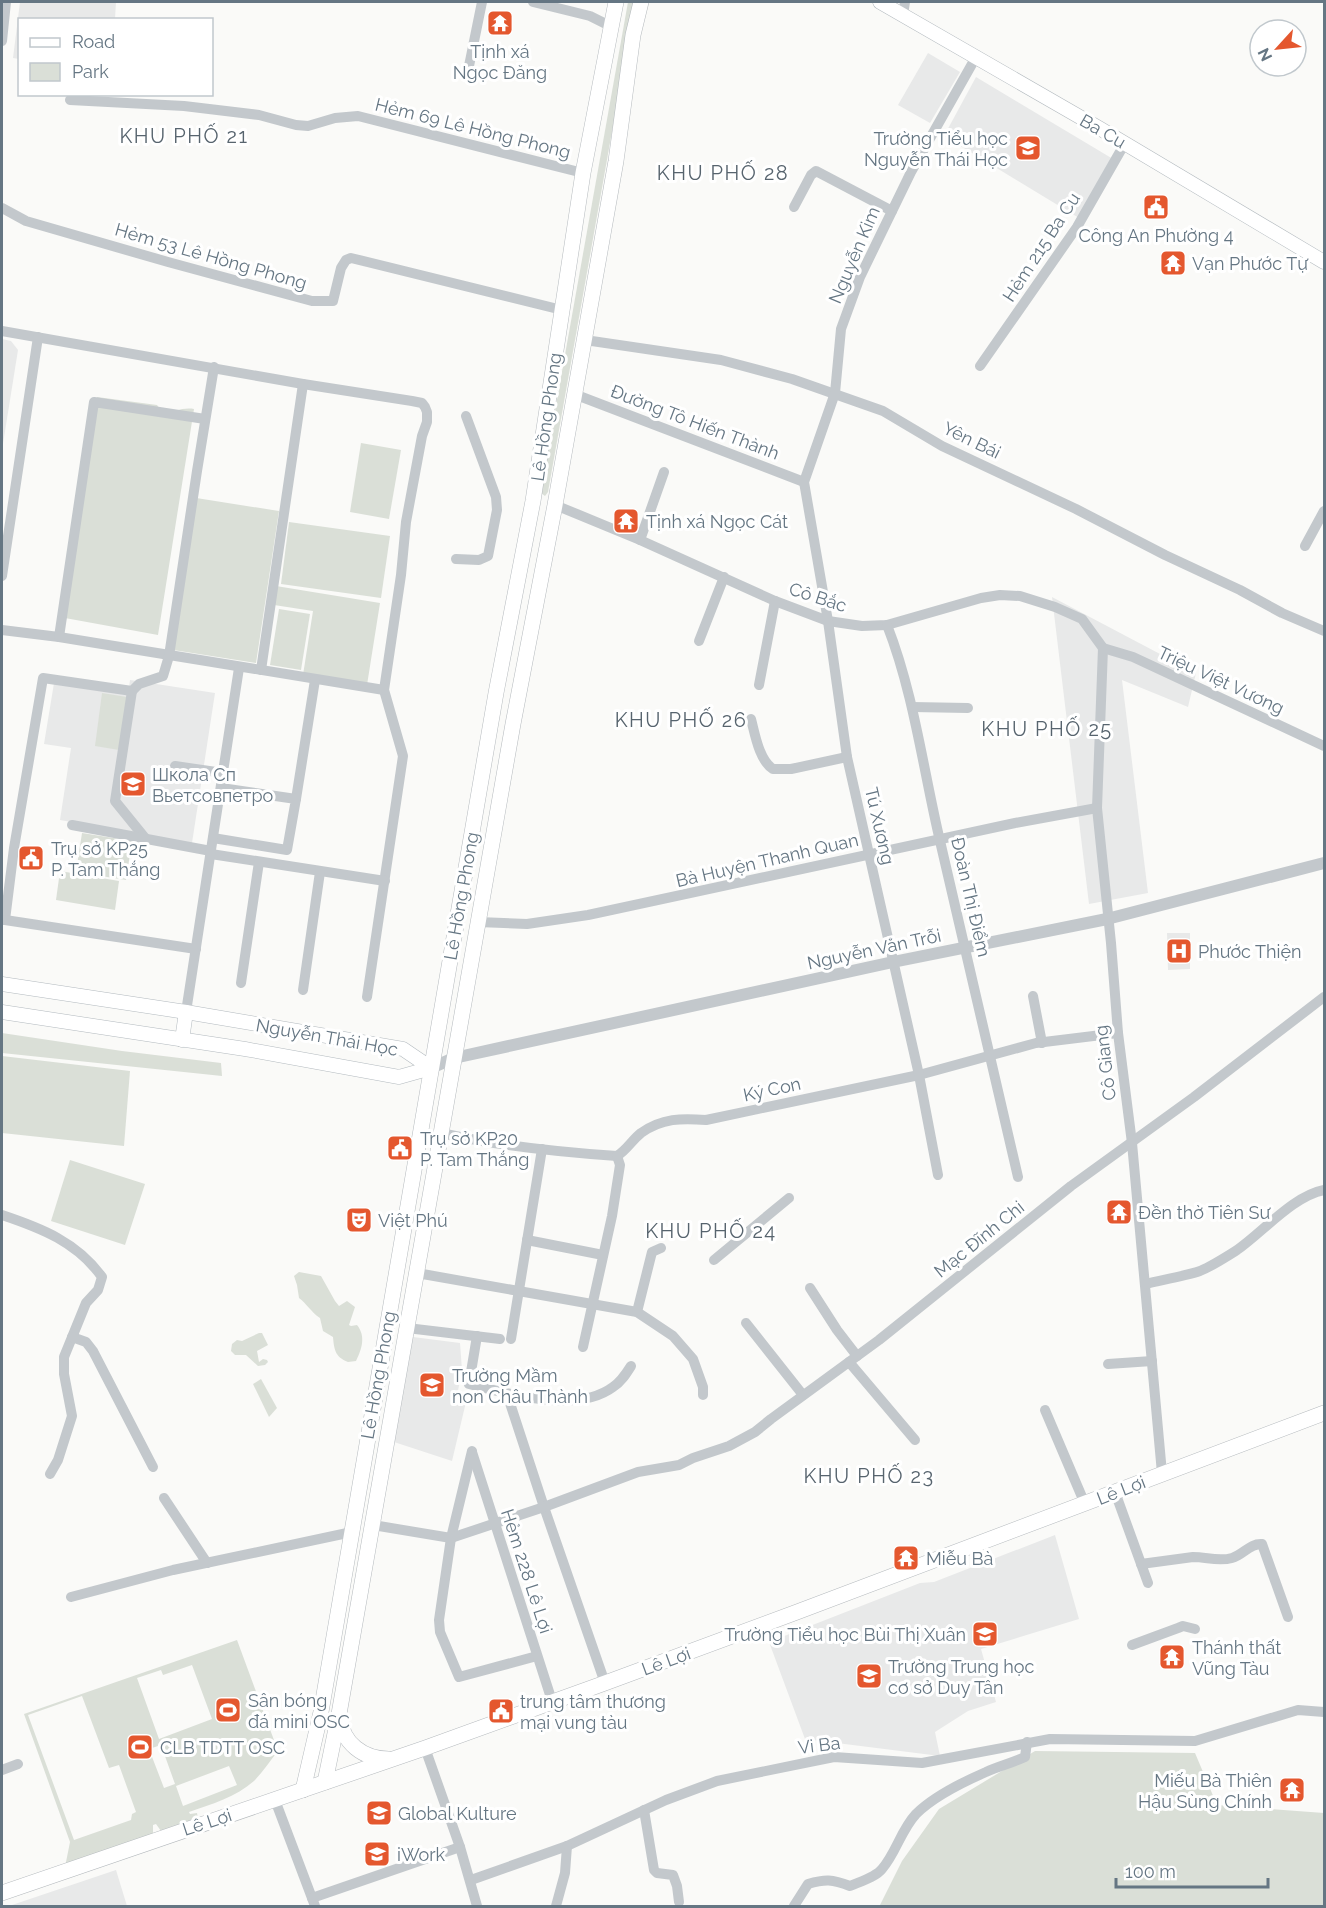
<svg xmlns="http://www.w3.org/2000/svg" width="1326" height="1908" font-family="Raleway,sans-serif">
<rect width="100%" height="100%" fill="#fafaf8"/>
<!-- built -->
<g fill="#e8e9e9">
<path d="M 20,2 L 116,2 L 115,19 L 20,20 L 19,59 L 13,58 Z"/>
<path d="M 928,53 L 960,72 L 930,123 L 898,105 Z"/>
<path d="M 976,77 L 1113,159 L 1079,218 L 944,136 Z"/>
<path d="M 2,339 L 11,341 L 18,350 L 2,450 Z"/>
<path d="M 1052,597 L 1196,673 L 1188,707 L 1122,680 L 1148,893 L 1089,904 Z"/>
<path d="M 130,680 L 215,693 L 192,843 L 60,820 L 71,748 L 44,744 L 54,683 L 128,695 Z"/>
<path d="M 1167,933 L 1190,933 L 1190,969 L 1168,970 Z"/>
<path d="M 413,1337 L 460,1343 L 462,1370 L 456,1401 L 466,1402 L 452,1461 L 394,1442 Z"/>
<path d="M 1055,1535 L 1079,1619 L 981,1649 L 996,1702 L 968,1711 L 935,1732 L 940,1756 L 805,1739 L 769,1642 L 920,1583 L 934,1582 Z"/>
<path d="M 116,1870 L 127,1906 L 9,1906 Z"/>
</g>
<!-- green -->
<g fill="#dadfd7" fill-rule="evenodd">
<path d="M 628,2 L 635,2 L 548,492 L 545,496 L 541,493 L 541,489 Z"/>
<path d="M 97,397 L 157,405 L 163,413 C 174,412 183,407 194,409 L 158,635 L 65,618 Z"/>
<path d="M 361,443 L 401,450 L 389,519 L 350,512 Z"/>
<path d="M 190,497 L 279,511 L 256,663 L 167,649 Z"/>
<path d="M 289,522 L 390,536 L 381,598 L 281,584 Z"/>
<path d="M 276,586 L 380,603 L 367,685 L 303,675 L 313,611 L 274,605 Z"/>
<path d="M 279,609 L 310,614 L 301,670 L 270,665 Z"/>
<path d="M 102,693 L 127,697 L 119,750 L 95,746 Z"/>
<path d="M 82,833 L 132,841 L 126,880 L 76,872 Z"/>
<path d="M 60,871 L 119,881 L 115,910 L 56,900 Z"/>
<path d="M 2,1033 L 122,1051 L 221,1063 L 222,1076 L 2,1053 Z"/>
<path d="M 2,1056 L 130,1071 L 124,1146 L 2,1133 Z"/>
<path d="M 70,1160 L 145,1184 L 125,1245 L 51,1221 Z"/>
<path d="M 299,1272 L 321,1276 L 335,1301 L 339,1306 L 347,1301 L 355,1307 L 349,1325 L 351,1326 L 357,1325 C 366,1336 362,1349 356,1361 L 348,1362 C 335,1357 334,1349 333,1337 L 323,1331 L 320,1318 C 311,1312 307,1304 299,1298 L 297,1285 L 294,1276 Z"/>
<path d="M 259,1333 L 262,1333 L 268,1345 L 257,1351 L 259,1362 L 263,1359 L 267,1360 L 268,1362 L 265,1365 L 258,1366 L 246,1355 L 235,1355 L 231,1351 L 232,1344 L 237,1340 L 242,1341 Z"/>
<path d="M 261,1379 L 277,1408 L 269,1417 L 253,1384 Z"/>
<path d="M 237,1640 L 278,1751 C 270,1761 263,1772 254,1781 C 236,1797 212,1804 189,1812 L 190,1814 L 197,1813 L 198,1819 L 161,1831 L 156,1824 L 153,1825 L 153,1844 L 65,1867 L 70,1842 L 24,1714 ZM 192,1665 L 212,1719 L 159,1739 L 137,1678 L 161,1670 L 163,1675 ZM 82,1696 L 109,1768 L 119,1765 L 136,1812 L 132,1814 L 131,1820 L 74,1840 L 28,1715 ZM 161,1745 L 175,1784 L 164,1788 L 149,1749 ZM 229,1766 L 237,1785 L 183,1806 L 176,1786 Z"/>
<path d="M 1035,1751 L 1195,1753 L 1217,1805 L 1324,1813 L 1324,1906 L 878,1906 L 880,1905 L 902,1861 L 939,1809 Z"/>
</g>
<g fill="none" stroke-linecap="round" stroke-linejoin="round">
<defs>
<g id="secondary">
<path d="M 880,2 L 1099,128 L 1324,262"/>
<path d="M 2,984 L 186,1012 L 403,1049 L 431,1068"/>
<path d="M 2,1012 L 245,1049 L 399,1077 L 431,1068"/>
<path d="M 182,1040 L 186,1012"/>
</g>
<g id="primary">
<path d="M 340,1717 C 342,1743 363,1759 389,1759"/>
<path d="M 325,1782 L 339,1714 L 513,724 L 555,505 L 616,161 L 633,35 L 641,2"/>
<path d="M 303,1790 L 321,1712 L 496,693 L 533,501 L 583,173 L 616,2"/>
<path d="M 2,1893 L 425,1748 L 605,1683 L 797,1612 L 1324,1413"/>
</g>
</defs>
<!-- secondary casing -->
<use href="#secondary" stroke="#b3babf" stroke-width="15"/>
<!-- primary casing -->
<use href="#primary" stroke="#b5babe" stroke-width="16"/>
<!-- minor -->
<g stroke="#c3c8cc" stroke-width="10">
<path d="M 533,2 L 590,16 L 610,26"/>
<path d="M 903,15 L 905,2"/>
<path d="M 2,41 L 6,2"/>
<path d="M 469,66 L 482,2"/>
<path d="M 70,100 L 184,106 L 259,115 L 296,125 L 308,126 L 335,118 L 358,116 L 583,173"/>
<path d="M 794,207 L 811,175 L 816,171 L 892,211"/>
<path d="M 2,208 L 26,221 L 168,262 L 312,301 L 333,301 L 341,268 L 346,260 L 351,258 L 562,310"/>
<path d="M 2,331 L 303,384 L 412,401 L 422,403 L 425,407 L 427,412 L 427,422 L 422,436 L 406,522 L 401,575 L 384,690 L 403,756 L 367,997"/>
<path d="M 585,340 L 721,360 L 792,379 L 883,411 L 942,446 L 1076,509 L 1165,555 L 1240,590 L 1282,613 L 1324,631"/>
<path d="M 980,366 L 1077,227 L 1125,143"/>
<path d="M 574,394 L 804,482"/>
<path d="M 555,505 L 640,540 L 775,601 L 828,621 L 862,626 L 887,625 L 981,598 L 1000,595 L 1020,596 L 1055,607 L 1082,619 L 1103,648"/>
<path d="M 640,540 L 664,472"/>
<path d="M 1305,546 L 1324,511"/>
<path d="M 456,559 L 479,560 L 488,556 L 497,510 L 496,497 L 466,416"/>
<path d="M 2,576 L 38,337"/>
<path d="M 887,625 C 914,694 923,769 940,841 C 966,953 992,1065 1018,1177"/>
<path d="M 2,630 L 59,637 L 384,690"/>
<path d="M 59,637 L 94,402 L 205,419"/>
<path d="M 699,641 L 724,577"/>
<path d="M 1103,648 L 1097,808 L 1111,943 L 1118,1033 L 1132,1143 L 1162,1473"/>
<path d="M 1103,648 L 1133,657 L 1324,746"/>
<path d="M 261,670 L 303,384"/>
<path d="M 759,685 L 775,601"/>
<path d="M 132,691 L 115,801 L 145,838"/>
<path d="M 912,707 L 968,708"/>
<path d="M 751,719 C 755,734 759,760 773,769 L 791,769 L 847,757"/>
<path d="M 175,766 L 223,773"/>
<path d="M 296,799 L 315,680"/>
<path d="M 72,825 L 211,851"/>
<path d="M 213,838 L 287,850 L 296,799 L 221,788"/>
<path d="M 211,854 L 385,881"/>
<path d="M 2,920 L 5,920 L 14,848 L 43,678 L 132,691 L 139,684 L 163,676 L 169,656 L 197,471 L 214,367"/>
<path d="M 5,920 L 196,949"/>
<path d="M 478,922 L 527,924 L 588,915 L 1015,823 L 1097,808"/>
<path d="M 241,983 L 259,862"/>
<path d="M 303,990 L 320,872"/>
<path d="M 1033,996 L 1042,1043"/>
<path d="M 186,1012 L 239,668"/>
<path d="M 441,1133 C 499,1146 558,1152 617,1156 C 627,1150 632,1140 641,1133 C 662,1118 682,1118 706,1120 L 919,1075 L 1036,1043 L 1118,1033"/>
<path d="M 938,1175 L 919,1075 L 847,757 L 828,621 L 804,482 L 835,393 L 841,329 L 860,277 L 911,172 L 976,57"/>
<path d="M 2,1215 C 41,1228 77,1242 102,1277 L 98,1290 L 86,1303 L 64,1357 L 64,1374 L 72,1416 L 58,1460 L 50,1474"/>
<path d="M 527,1240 L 603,1255"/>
<path d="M 714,1260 L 789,1198"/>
<path d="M 417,1273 L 637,1312 L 673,1336 L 693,1359 L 703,1387 L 703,1395"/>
<path d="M 1145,1284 C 1162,1280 1185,1276 1200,1271 C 1212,1266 1226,1257 1237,1250 C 1263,1232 1293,1196 1324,1190"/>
<path d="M 810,1288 L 837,1330 L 857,1356"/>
<path d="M 637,1312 L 652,1252 L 661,1248"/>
<path d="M 746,1323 L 803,1395"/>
<path d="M 407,1328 L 500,1339"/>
<path d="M 477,1336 L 469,1384 C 508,1394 577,1414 613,1387 C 621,1382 626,1374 631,1366"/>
<path d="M 72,1337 L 86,1342 L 93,1351 L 153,1467"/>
<path d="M 511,1339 L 542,1149"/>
<path d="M 583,1347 L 612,1216 L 620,1165 L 617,1156"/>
<path d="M 849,1362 L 915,1440"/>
<path d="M 1108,1364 L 1152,1361"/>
<path d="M 507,1394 L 544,1507 L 605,1683"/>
<path d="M 1045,1410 L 1085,1504"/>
<path d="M 472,1451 L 451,1538 L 439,1620 L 440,1632 L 459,1677 L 537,1656"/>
<path d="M 472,1452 L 552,1701"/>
<path d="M 1115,1492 L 1148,1583"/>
<path d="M 164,1498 L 207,1563"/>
<path d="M 373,1525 L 451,1538 L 544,1507 L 638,1472 L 679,1465 L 693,1458 L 729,1446 L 755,1432 L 771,1419 L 879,1340 L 1071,1186 L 1194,1097 L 1324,997"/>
<path d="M 1141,1564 L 1193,1557 C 1207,1557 1218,1562 1232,1558 C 1243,1555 1250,1543 1262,1544 L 1288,1617"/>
<path d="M 71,1597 L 173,1570 L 352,1532"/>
<path d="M 1132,1645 L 1178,1628 L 1183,1626 L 1195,1629"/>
<path d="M 425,1748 L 460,1847 L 477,1906"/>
<path d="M 2,1770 L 18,1764"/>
<path d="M 275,1800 L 315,1906"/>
<path d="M 644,1810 L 654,1870 L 657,1873 L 673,1875 L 677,1886 L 679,1902"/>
<path d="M 471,1880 L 567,1846 L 666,1800 L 717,1781 L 834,1757 L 922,1763 L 1050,1739 L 1195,1741 L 1298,1710 L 1324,1712"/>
<path d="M 312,1898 L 460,1847"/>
<path d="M 556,1906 L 565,1873 L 567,1846"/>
<path d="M 794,1906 L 808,1884 C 825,1879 832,1879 850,1886 C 859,1882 876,1877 882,1869 C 896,1853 901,1830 916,1814 C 934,1796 963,1782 986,1772 C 999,1766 1012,1763 1025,1757 L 1027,1742"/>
</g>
<!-- tertiary -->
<path stroke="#c3c8cc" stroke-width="12" d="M 431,1068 L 454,1058 L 893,962 L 1107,919 L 1324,863"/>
<!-- secondary -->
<use href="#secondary" stroke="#fff" stroke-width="14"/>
<!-- primary -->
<use href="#primary" stroke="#fff" stroke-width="15"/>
</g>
<!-- icons -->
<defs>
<symbol id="temple-square" viewBox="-11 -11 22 22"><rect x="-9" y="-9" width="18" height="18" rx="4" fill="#e4572e" stroke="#fff"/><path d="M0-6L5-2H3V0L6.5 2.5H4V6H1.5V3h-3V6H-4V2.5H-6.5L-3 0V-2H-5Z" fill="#fff"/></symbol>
<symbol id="school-square" viewBox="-11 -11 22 22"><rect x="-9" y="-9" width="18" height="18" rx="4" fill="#e4572e" stroke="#fff"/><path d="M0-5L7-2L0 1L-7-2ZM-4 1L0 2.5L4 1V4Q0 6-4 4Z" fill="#fff"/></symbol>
<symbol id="civic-square" viewBox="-11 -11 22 22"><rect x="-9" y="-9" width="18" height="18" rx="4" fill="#e4572e" stroke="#fff"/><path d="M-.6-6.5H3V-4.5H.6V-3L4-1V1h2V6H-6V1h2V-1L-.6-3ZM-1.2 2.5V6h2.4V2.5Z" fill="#fff"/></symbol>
<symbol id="hospital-square" viewBox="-11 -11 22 22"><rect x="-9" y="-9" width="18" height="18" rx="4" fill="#e4572e" stroke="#fff"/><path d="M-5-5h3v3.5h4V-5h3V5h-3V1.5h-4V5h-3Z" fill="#fff"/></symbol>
<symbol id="theatre-square" viewBox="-11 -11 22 22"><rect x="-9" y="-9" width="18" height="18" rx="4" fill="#e4572e" stroke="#fff"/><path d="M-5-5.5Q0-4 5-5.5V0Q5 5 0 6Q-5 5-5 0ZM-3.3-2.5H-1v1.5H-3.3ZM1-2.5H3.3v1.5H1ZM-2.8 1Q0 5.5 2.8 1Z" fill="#fff"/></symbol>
<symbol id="stadium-square" viewBox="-11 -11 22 22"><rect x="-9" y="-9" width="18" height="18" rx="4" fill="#e4572e" stroke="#fff"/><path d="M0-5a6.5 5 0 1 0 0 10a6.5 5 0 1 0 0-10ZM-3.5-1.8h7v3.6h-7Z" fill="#fff"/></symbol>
<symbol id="university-square" viewBox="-11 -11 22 22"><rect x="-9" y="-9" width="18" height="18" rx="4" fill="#e4572e" stroke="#fff"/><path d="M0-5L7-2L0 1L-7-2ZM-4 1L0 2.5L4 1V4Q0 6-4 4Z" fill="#fff"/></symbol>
</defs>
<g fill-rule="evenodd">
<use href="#temple-square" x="485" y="8" width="30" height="30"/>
<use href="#school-square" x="1013" y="133" width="30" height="30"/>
<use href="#civic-square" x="1141" y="192" width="30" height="30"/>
<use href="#temple-square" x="1158" y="248" width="30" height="30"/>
<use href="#temple-square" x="611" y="506" width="30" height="30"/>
<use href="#school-square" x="118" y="769" width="30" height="30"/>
<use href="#civic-square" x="16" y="843" width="30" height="30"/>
<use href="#hospital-square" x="1164" y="936" width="30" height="30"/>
<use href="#civic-square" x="385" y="1133" width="30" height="30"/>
<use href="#temple-square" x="1104" y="1197" width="30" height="30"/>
<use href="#theatre-square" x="344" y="1205" width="30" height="30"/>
<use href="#school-square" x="417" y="1370" width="30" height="30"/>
<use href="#temple-square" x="891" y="1543" width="30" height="30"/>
<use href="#school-square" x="970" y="1619" width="30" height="30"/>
<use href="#temple-square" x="1157" y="1642" width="30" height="30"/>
<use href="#school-square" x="854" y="1661" width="30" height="30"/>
<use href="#stadium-square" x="213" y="1695" width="30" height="30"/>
<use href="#civic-square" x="486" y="1696" width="30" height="30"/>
<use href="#stadium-square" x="125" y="1732" width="30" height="30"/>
<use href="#temple-square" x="1277" y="1775" width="30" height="30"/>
<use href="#university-square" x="364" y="1798" width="30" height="30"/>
<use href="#university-square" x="362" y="1839" width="30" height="30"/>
</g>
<g text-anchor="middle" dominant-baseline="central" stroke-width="6" stroke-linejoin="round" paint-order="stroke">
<!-- poi labels -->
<g font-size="18" fill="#657683" stroke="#fff" text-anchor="start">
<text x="500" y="51" text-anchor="middle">Tịnh xá<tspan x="500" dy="21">Ngọc Đăng</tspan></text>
<text x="1008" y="138" text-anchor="end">Trường Tiểu học<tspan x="1008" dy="21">Nguyễn Thái Học</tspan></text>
<text x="1156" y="235" text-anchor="middle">Công An Phường 4</text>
<text x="1192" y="263">Vạn Phước Tự</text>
<text x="646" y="521">Tịnh xá Ngọc Cát</text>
<text x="152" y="774">Школа Сп<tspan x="152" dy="21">Вьетсовпетро</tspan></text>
<text x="51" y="848">Trụ sở KP25<tspan x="51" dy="21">P. Tam Thắng</tspan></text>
<text x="1198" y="951">Phước Thiện</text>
<text x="420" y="1138">Trụ sở KP20<tspan x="420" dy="21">P. Tam Thắng</tspan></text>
<text x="1138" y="1212">Đền thờ Tiên Sư</text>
<text x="378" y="1220">Việt Phú</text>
<text x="452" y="1375">Trường Mầm<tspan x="452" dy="21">non Châu Thành</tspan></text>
<text x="926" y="1558">Miễu Bà</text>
<text x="966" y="1634" text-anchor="end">Trường Tiểu học Bùi Thị Xuân</text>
<text x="1192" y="1647">Thánh thất<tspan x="1192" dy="21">Vũng Tàu</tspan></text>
<text x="888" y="1666">Trường Trung học<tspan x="888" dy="21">cơ sở Duy Tân</tspan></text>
<text x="248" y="1700">Sân bóng<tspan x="248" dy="21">đá mini OSC</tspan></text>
<text x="520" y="1701">trung tâm thương<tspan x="520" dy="21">mại vung tàu</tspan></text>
<text x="160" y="1747">CLB TDTT OSC</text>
<text x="1272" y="1780" text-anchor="end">Miếu Bà Thiên<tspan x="1272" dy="21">Hậu Sùng Chính</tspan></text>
<text x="398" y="1813">Global Kulture</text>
<text x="397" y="1854">iWork</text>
</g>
<!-- street labels -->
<g font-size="18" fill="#657683" stroke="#fff">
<text transform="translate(473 128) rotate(14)">Hẻm 69 Lê Hồng Phong</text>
<text transform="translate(1103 131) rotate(30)">Ba Cu</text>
<text transform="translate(1041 247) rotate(-57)">Hẻm 215 Ba Cu</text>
<text transform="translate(854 255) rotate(-67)">Nguyễn Kim</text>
<text transform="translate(211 256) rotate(16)">Hẻm 53 Lê Hồng Phong</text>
<text transform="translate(546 417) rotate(-82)">Lê Hồng Phong</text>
<text transform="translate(695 422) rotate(21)">Đường Tô Hiến Thành</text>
<text transform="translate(972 440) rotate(26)">Yên Bái</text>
<text transform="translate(818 597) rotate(18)">Cô Bắc</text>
<text transform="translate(1221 680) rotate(25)">Triệu Việt Vương</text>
<text transform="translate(880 826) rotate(77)">Tú Xương</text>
<text transform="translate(767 860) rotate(-13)">Bà Huyện Thanh Quan</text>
<text transform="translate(461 896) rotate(-80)">Lê Hồng Phong</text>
<text transform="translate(971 897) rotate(77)">Đoàn Thị Điểm</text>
<text transform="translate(874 949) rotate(-12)">Nguyễn Văn Trỗi</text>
<text transform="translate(327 1037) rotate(10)">Nguyễn Thái Học</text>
<text transform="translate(1105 1063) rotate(-97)">Cô Giang</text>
<text transform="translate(772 1089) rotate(-12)">Ký Con</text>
<text transform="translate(979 1239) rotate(-39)">Mạc Đĩnh Chi</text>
<text transform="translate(378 1375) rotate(-80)">Lê Hồng Phong</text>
<text transform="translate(1121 1490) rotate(-21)">Lê Lợi</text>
<text transform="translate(527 1571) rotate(72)">Hẻm 228 Lê Lợi</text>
<text transform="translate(666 1661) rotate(-20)">Lê Lợi</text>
<text transform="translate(819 1745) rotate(-7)">Vi Ba</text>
<text transform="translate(207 1822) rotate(-18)">Lê Lợi</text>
</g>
<!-- neighbourhood labels -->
<g font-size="20" letter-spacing="1.5" fill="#57646e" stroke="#fff">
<text x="184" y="136">KHU PHỐ 21</text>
<text x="723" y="173">KHU PHỐ 28</text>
<text x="681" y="720">KHU PHỐ 26</text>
<text x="1047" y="729">KHU PHỐ 25</text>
<text x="711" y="1231">KHU PHỐ 24</text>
<text x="869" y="1476">KHU PHỐ 23</text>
</g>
</g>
<!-- border -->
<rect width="1326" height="1908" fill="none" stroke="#657683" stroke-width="6"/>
<!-- legend -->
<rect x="18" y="18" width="195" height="78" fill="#ffffff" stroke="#c1c8cd" stroke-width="1.5"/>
<rect x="30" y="38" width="30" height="9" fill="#ffffff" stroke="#c1c8cd" stroke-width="1.5"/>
<text x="72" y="48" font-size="18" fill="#657683">Road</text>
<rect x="30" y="63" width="30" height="18" fill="#dadfd7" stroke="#c1c8cd" stroke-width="1.5"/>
<text x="72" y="78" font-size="18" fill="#657683">Park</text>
<!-- north arrow -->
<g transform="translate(1278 48) rotate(243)"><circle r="28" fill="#ffffff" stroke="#c1c8cd" stroke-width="1.5"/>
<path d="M0-4.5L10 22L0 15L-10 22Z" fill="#e4572e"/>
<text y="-9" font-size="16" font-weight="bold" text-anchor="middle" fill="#657683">N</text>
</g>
<!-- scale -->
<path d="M1116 1878v9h152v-9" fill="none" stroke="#657683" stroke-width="3"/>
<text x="1125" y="1878" font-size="18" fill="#657683" stroke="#ffffff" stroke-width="4.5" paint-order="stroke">100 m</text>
</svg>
